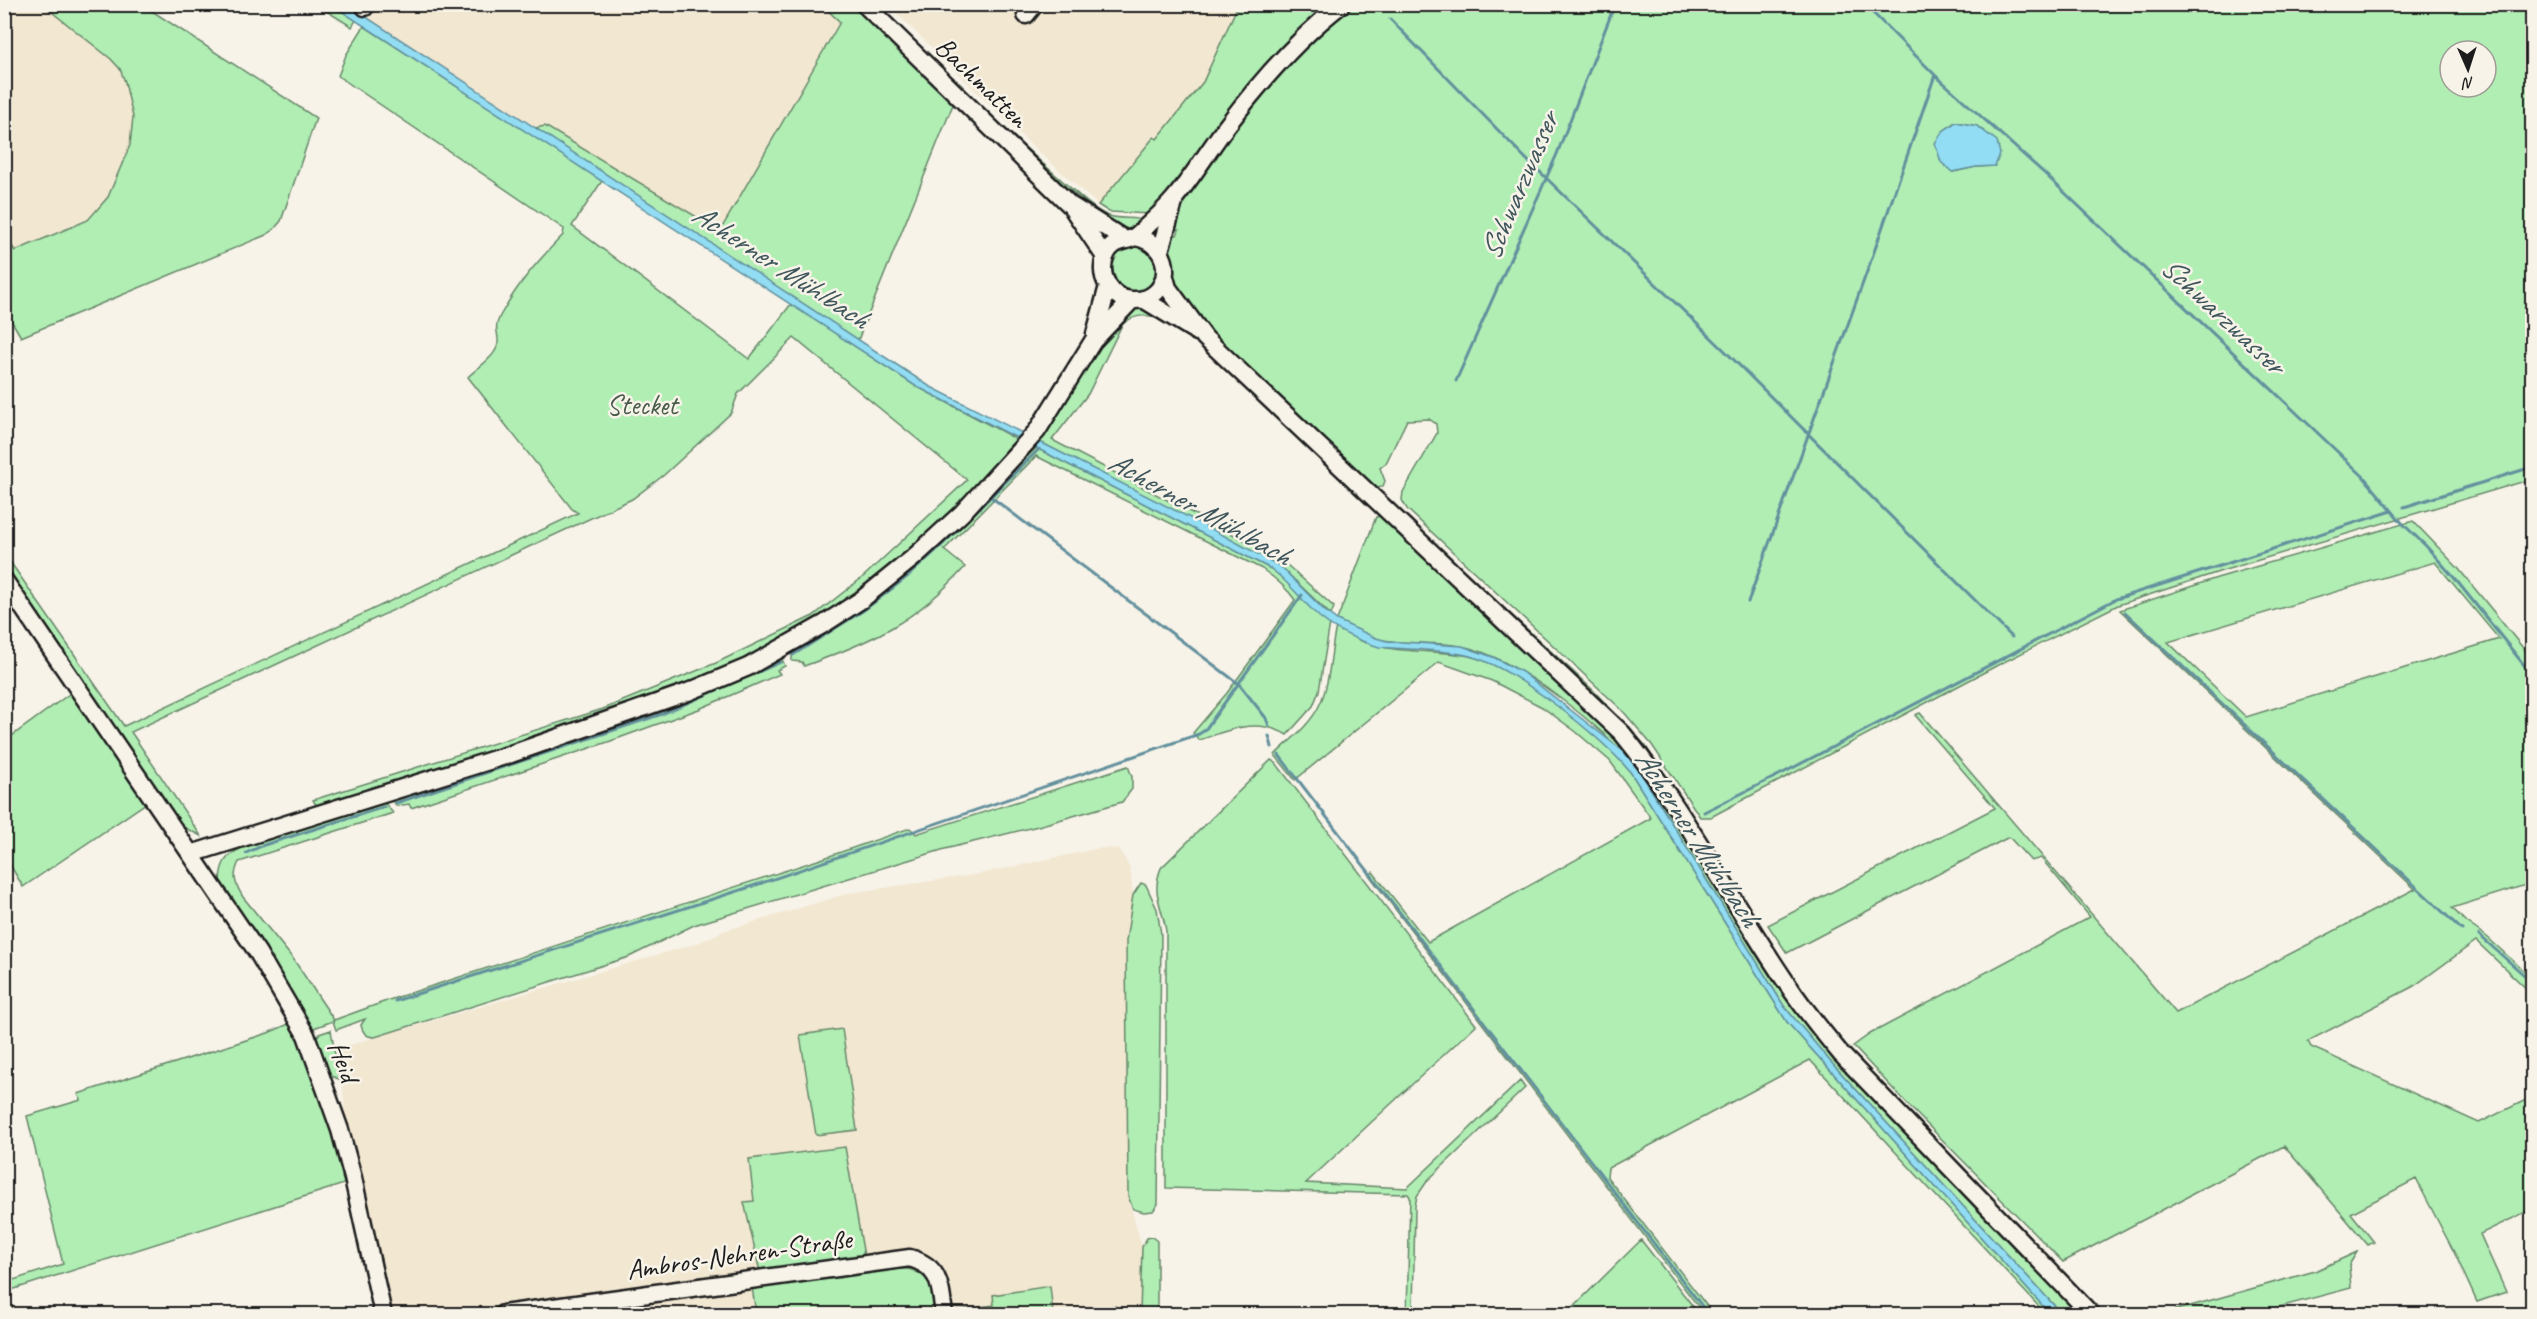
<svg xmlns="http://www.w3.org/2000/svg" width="2537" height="1319" viewBox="0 0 2537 1319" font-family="Caveat,sans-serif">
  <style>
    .built { fill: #f2e7d1 }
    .green { fill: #b0eeb4; stroke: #668568; stroke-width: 1.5; fill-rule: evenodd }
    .water { fill: #92ddf3; stroke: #63909d; stroke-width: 1.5 }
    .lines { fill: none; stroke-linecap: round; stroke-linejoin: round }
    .stream { stroke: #63909d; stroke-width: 3 }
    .minor-casing { stroke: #1c1c1c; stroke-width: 21 }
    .minor { stroke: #f7f3e8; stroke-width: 16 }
    .labels { text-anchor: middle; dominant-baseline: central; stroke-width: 5; stroke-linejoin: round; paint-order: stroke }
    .street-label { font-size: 28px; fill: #1c1c1c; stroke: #f7f3e8 }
    .park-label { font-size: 28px; fill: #485b4a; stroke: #f7f3e8 }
    .water-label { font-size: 30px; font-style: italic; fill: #3f565c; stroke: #f7f3e8 }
  </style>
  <rect width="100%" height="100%" fill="#f7f3e8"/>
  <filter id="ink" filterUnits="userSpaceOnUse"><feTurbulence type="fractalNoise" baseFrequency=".0167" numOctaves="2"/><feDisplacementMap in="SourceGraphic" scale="12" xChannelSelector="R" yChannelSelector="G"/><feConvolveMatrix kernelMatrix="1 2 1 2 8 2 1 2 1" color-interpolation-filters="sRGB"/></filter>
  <g filter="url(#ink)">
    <path class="built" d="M363 4H829L840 22 720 232 545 126 535 128 359 12Z
      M4 5H43L111 59 120 69 125 82 133 117 130 145 108 197 88 220 15 251 4 234Z
      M888 5H1238L1203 82 1157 140 1153 138 1098 205 1027 141Z
      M1100 848 1119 849 1130 868 1133 895 1126 941 1128 1196 1142 1247 1140 1314H391L346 1122 339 1048 698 943 721 932 849 893 980 874Z"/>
    <path class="green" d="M43 5H143L316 118 281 221 275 228 266 235 21 337 5 310V234L15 251 88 220 108 197 130 145 133 117 125 82 120 69 111 59Z
      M317 5H332L356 20 352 27Z
      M822 5H856L954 102 858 340 535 128 545 126 720 231 840 22Z
      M1238 5H1331L1152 214 1109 212 1098 205 1154 137 1157 139 1203 82Z
      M1351 5H2532V479L2225 570 2118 605 1996 666 1722 811 1711 817H1700L1652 745 1622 710 1407 509 1402 500 1403 492 1437 433 1436 424 1429 419 1407 420 1386 463 1380 468 1385 481 1383 486 1374 490 1226 351 1173 289 1168 235H1177L1179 230H1174L1178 207 1228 136 1286 65 1330 21ZM2450 51H2486V87H2450ZM1955 122 1977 126 1995 166 1976 167 1953 172 1942 132Z
      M364 26 602 181 572 226 749 359 791 304 914 385 1016 439 965 497 898 562 826 617 729 666 678 687 527 741 318 808 313 800 603 709 716 663 813 616 863 577 967 480 794 338 738 394 731 413 664 475 632 499 131 732 201 836 181 826 5 568 4 553 124 726 578 513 572 509 468 377C477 368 497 356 498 343 499 332 493 330 500 316 518 283 537 262 563 235L564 229 338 76 346 55Z
      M954 81H957C992 116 1027 151 1065 183 1077 193 1090 207 1104 214 1118 221 1132 216 1145 221L1131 229 1114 227 1031 157Z
      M1110 269a24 24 0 1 1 48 0a24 24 0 1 1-48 0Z
      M1145 306 1164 321C1148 315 1136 312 1122 325L1088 394 1052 440 1265 551 1286 564 1334 607 1331 615 1280 566 1040 442 1100 342 1128 308Z
      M1036 448 1271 569C1293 584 1307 609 1330 623L1319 691 1313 706 1287 735C1257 717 1230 730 1199 740L1193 733 1227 693 1295 600C1286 587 1275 578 1262 569L1036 456 944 550 965 567C917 621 871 642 804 666L802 662 792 661V652L839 624 978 505Z
      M1396 509 1592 689 1645 745 1788 969 1820 1014 1862 1064 2104 1314H2098L1815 1016 1674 798Z
      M1380 516 1386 518 1633 754 1775 976 2084 1314H2062L1829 1060 1784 1006 1639 770C1603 728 1516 656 1461 646 1435 641 1408 645 1383 640 1367 637 1352 627 1337 620L1376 517Z
      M2413 521 2458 568 2532 659V883L2452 908 2466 922 2487 937 2532 978V994L2476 941 2414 986 2308 1041 2311 1047 2479 1123 2532 1097V1209L2480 1234 2506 1292 2477 1302 2455 1254 2416 1179 2351 1213 2374 1242 2368 1245 2284 1146 2063 1262 1911 1108 1853 1046 1870 1034 2090 917 2041 858 2031 861 2009 837 1787 953 1768 925 1995 808 1915 715 1920 713 2176 1013 2415 889 2120 610 2217 578ZM2435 562 2499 639 2246 717 2168 642Z
      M1336 627C1345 632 1355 639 1364 642 1397 654 1435 649 1469 656 1514 666 1603 737 1631 773L1787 1022 2050 1314H2036L2042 1310 1810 1060 1608 1168 1607 1177 1713 1314H1704L1369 875 1373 872 1428 942 1651 818 1610 761 1575 731 1542 707 1492 681 1439 662 1295 780 1275 755C1290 740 1310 725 1319 706 1331 682 1330 652 1336 627Z
      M781 657 785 666 777 670 780 674 699 709 608 742 411 808 409 804 397 806 393 802V799Z
      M72 692 146 798V803L23 887 5 856V741Z
      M1271 760 1276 763 1476 1025 1306 1183 1407 1188 1520 1081 1525 1088 1428 1180 1417 1196 1415 1206 1413 1314H1407L1410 1197 1408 1194 1166 1188V931C1162 905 1151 893 1161 868Z
      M1128 766 1132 777V789L1122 802 1038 826 945 849 694 925 629 957 375 1037C367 1037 363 1034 361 1025L365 1019 336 1030 333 1021 311 1029 220 883C220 874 221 864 228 857 247 838 352 810 383 801L393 813 239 862C232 876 235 884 243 897L294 960 334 1020 392 999 821 859 910 828 916 834Z
      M1141 883 1146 885 1157 909 1161 934 1158 1204 1153 1211 1144 1212 1133 1209 1128 1196 1126 941 1133 895Z
      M291 1023C315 1071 330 1121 345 1173L342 1177 344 1184 5 1292 4 1283 63 1264 27 1116 81 1100 78 1094 268 1033Z
      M842 1029 857 1130 816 1135 800 1035Z
      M331 1030 339 1079 331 1076 315 1040 319 1034Z
      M845 1147 864 1256 760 1272 744 1202 754 1201 749 1159Z
      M1152 1237 1157 1241V1314H1140L1142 1247 1147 1238Z
      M1641 1240 1699 1314H1566Z
      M2357 1252 2349 1265 2351 1288 2252 1314H2162L2315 1271Z
      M894 1268C928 1267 933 1286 936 1314H756L752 1287Z
      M1050 1286 1053 1314 1115 1306 1116 1314H950V1312L994 1305 993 1295Z"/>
    <path class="water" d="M332 5H348L929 386 1206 526 1280 566 1325 611 1337 620 1376 638 1387 641 1462 646 1493 657 1522 672 1623 751 1639 770 1784 1006 1829 1060 2062 1314H2050L1787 1022 1631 773C1602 737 1515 668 1470 656 1441 649 1409 650 1379 647 1357 640 1330 628 1314 612 1299 597 1288 581 1271 569L914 385Z
      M1956 122 1977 126 1997 141 2000 154 1995 166 1976 167 1952 172 1941 162 1935 143 1942 132Z"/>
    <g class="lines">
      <path class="stream" d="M1864 4 1935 75 2045 174 2363 476 2403 524 2426 546 2456 580 2532 675
        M1390 19 1532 165
        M1539 171 1723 349 2012 637
        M1456 381 1557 154 1615 4
        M991 497 1239 684 1266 718 1269 726
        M2404 507 2532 467
        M1748 602 1874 252 1935 75
        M2125 612 2462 930
        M793 655 864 610 908 576 939 548 1039 449
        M1269 736 1272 747
        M1279 755 1708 1314
        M396 803 662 714 781 662
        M1704 812 1783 773 2116 599 2392 511
        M246 853 264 845 384 807
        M2479 935 2532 982
        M395 1001 747 888 1199 734 1205 730 1302 595"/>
      <defs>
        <path id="minor" d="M864 4 1070 205 1124 239
          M365 7 367 4
          M1026 15 1035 4
          M1072 208 1105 257
          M1135 237C1178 244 1173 303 1132 300 1111 299 1098 277 1105 257 1113 237 1127 244 1137 235 1149 224 1162 213 1173 200 1192 178 1208 151 1226 127 1259 83 1298 38 1342 4
          M1160 251 1174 202
          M1165 277 1168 288 1205 338 1622 733C1686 811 1731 902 1788 985 1804 1009 1822 1031 1841 1054L2091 1314
          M1143 299 1197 332
          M1095 334 1108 286
          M4 580 258 953 306 1035 340 1130 353 1178 383 1314
          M191 854 511 754 688 692 748 667 824 624 861 600 913 558 962 513 1037 431 1093 341 1132 300
          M503 1314 910 1258C941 1267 940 1286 944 1314"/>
      </defs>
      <use href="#minor" class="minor-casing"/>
      <use href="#minor" class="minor"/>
    </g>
  </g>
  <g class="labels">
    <g class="street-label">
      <text transform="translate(982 82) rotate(44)">Bachmatten</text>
      <text transform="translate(344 1061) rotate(70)">Heid</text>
      <text transform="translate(739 1254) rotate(-8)">Ambros-Nehren-Straße</text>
    </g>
    <g class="park-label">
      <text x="642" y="404">Stecket</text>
    </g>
    <g class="water-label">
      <text transform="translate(1519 186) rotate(-67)">Schwarzwasser</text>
      <text transform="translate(781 266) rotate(33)">Acherner Mühlbach</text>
      <text transform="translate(2223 315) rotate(43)">Schwarzwasser</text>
      <text transform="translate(1200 508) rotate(29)">Acherner Mühlbach</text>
      <text transform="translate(1698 838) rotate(57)">Acherner Mühlbach</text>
    </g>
  </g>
  <rect width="2537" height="1319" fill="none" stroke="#f7f3e8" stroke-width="24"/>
  <rect x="12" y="12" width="2513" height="1295" fill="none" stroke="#1c1c1c" stroke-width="2" filter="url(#ink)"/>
  <g transform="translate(2468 69) rotate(177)"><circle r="28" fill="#f7f3e8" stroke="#9f9d96" stroke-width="1.5"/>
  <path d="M0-4.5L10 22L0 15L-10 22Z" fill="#1c1c1c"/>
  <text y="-9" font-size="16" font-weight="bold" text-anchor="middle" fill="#1c1c1c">N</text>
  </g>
</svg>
